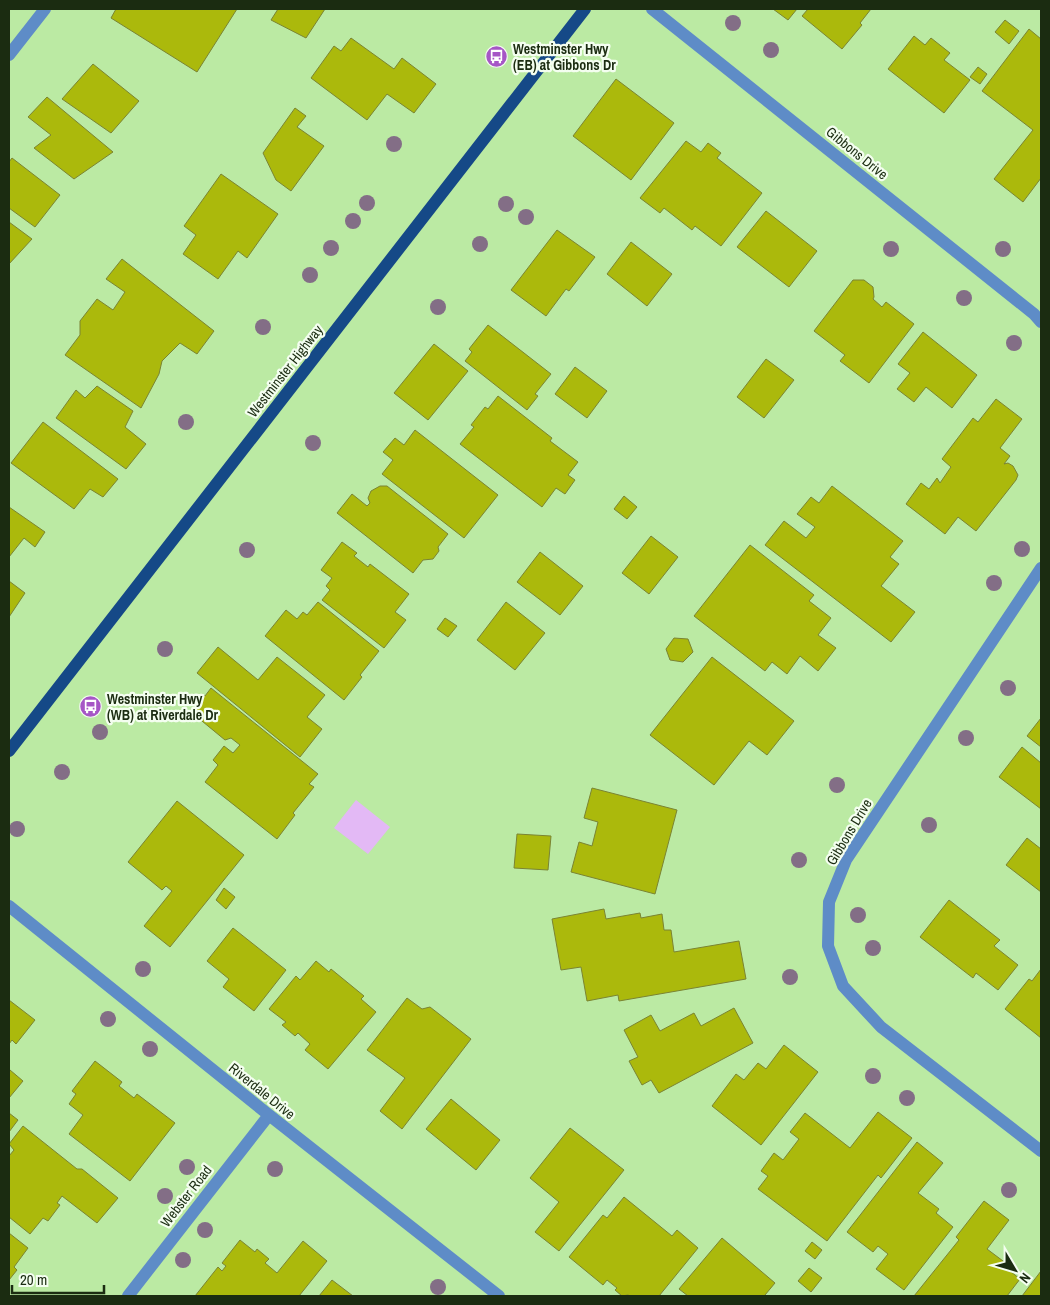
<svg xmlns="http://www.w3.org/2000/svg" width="1050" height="1305" viewBox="0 0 1050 1305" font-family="'Archivo Narrow',sans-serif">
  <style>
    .green { fill: #e3b9f5 }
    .building { fill: #abb90c; stroke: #7a8433 }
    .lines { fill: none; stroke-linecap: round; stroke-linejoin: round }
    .minor { stroke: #5e8cc7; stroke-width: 12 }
    .major { stroke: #154987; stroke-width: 12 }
    .tree { fill: #836e86 }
    .labels { text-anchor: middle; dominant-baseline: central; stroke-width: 4.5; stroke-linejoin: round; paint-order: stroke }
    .poi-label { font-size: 14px; font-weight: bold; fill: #1b2c11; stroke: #f4fef0; text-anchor: start }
    .street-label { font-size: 14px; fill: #1b2c11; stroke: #f4fef0 }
  </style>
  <rect width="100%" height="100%" fill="#bbeaa3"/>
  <path class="green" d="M356 800 390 827 368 854 334 828Z"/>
  <path class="building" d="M116 9H237L197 72 111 18Z
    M278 9H325L306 38 271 20Z
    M773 9H797L788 20Z
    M808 9H871L860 23 862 25 842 49 802 16Z
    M1005 20 1019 31 1009 44 995 32Z
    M1029 29 1041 39V178L1023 202 994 179 1033 130 982 91Z
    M914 36 925 45 931 38 950 53 944 60 970 80 944 113 888 69Z
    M351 38 394 69 402 58 436 84 414 113 387 94 367 120 311 78 334 46 341 51Z
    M93 64 139 101 111 133 62 99Z
    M978 67 987 74 980 84 970 77Z
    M616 79 674 123 631 180 573 136Z
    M47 97 113 152 74 179 34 148 51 135 28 117Z
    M295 108 306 116 297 127 324 146 291 191 276 180 263 153Z
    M686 141 701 152 708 143 721 153 717 158 762 193 721 246 695 226 692 230 664 208 660 213 640 198Z
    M12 158 60 195 35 227 9 208V162Z
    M221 174 278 214 247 258 238 251 218 279 183 254 196 235 184 226Z
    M766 211 817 251 789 287 737 247Z
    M9 222 32 239 9 264Z
    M557 230 595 257 569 291 566 289 546 316 511 290Z
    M631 242 672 274 647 306 607 274Z
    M122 259 214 331 197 354 180 343 162 361 159 374 141 408 65 355 80 335V321L97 299 113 310 125 292 106 279Z
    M853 280H864L873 287 874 297 873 299 882 307 886 302 914 324 869 383 840 361 845 355 814 331Z
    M488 325 551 374 535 394 538 396 527 410 465 361 472 352 469 349Z
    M923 332 977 375 952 408 926 387 914 402 897 389 910 373 898 364Z
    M434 344 468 371 428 420 394 393Z
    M766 359 794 380 764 418 737 397Z
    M575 367 607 391 587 418 555 394Z
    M97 386 133 411 125 427 146 444 126 469 56 418 76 390 85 398Z
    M498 396 552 438 550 441 578 462 568 475 575 480 565 494 556 488 542 507 460 444 474 427 471 425 485 407 488 409Z
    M996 399 1022 419 1000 448 1010 456 1004 464 1008 463 1013 466 1018 475 1016 480 976 531 958 517 945 534 906 504 921 483 929 489 937 478 940 483 951 467 942 459 973 418 978 422Z
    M43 422 118 479 103 497 90 489 74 509 11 463Z
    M415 430 498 495 464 538 382 474 393 460 383 452 395 438 404 445Z
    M380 486H387L448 534 438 547 439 551 433 559 423 560 413 573 337 513 352 494 367 506 370 503 368 498 371 491Z
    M832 486 903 541 890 557 899 564 881 586 915 612 891 642 765 545 784 521 806 538 815 527 797 514 811 497 819 503Z
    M624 496 637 507 627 519 614 509Z
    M9 507 45 532 35 547 24 538 9 557Z
    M651 536 678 557 649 594 622 573Z
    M342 542 357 553 354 556 368 567 370 564 409 594 395 612 406 620 384 648 322 600 330 590 326 586 332 578 321 570Z
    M750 545 814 595 809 601 831 618 818 635 836 648 818 671 800 656 787 674 772 662 765 671 694 616Z
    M540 552 583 586 560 615 517 582Z
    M9 581 25 593 9 617Z
    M318 602 379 651 360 675 362 677 344 700 265 636 286 610 297 619 303 612 307 615Z
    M506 602 545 633 515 670 477 640Z
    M445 618 457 626 448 637 437 629Z
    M674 638 688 639 693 652 683 662 670 660 666 649Z
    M218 647 258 680 277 657 325 695 307 717 322 729 300 757 197 673Z
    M712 657 794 721 767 755 749 741 714 785 650 735Z
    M211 688 318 774 309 784 314 787 293 813 295 815 277 839 205 782 218 765 213 760 224 746 233 753 240 745 231 738 225 740 191 712 196 705 194 703 202 694 205 696Z
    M1041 718V747L1027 736Z
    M1022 747 1041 763V809L999 777Z
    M592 788 677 810 655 894 571 872 579 842 592 846 598 822 584 818Z
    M177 801 244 855 170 947 144 926 172 891 166 886 162 890 128 862Z
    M517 834 551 836 548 870 514 868Z
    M1027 838 1041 849V892L1006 865Z
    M224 888 235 897 226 909 216 900Z
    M949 900 1000 940 994 946 1018 965 998 990 976 973 973 978 920 937Z
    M604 909 606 919 640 913 641 918 662 914 664 930H671L674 952 739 941 746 979 619 1001 618 995 587 1001 581 967 561 970 552 919Z
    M233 928 286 970 254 1011 223 987 229 979 207 961Z
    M316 961 329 972 331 969 364 996 361 999 376 1012 328 1069 305 1050 310 1044 298 1033 295 1036 282 1025 286 1022 269 1009 296 976 300 980Z
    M1041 969V1038L1005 1009 1029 979 1032 981Z
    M407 998 422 1009 430 1007 471 1039 402 1129 380 1111 405 1078 367 1050Z
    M9 1000 35 1020 16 1044 12 1040 9 1044Z
    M734 1008 753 1043 659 1093 651 1080 642 1085 629 1061 638 1057 624 1030 651 1015 660 1031 694 1013 701 1026Z
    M784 1045 818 1072 761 1145 712 1106 736 1074 744 1080 758 1063 766 1069Z
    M95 1061 122 1082 119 1086 134 1098 137 1094 175 1123 130 1181 69 1134 83 1115 69 1104 76 1094 72 1091Z
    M10 1070 23 1081 9 1098V1072Z
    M451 1099 500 1140 476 1170 426 1129Z
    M878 1112 912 1138 881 1178 878 1175 827 1241 758 1189 768 1176 761 1171 774 1153 783 1160 799 1139 790 1132 805 1113 850 1148Z
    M9 1113 18 1120 9 1132Z
    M23 1126 77 1169H82L118 1198 97 1223 62 1196 57 1203 60 1205 48 1221 43 1218 30 1234 9 1217V1156L14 1150 9 1144Z
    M570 1128 624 1170 559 1251 535 1232 559 1202 530 1178Z
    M917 1142 943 1163 918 1193 939 1209 936 1213 953 1227 904 1290 876 1269 888 1254 878 1246 873 1252 847 1232Z
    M624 1197 672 1236 677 1230 698 1248 659 1296H630L628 1295 622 1296 615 1290 617 1288 607 1280 603 1285 569 1257 603 1215 607 1218Z
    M984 1201 1009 1220 987 1249 1007 1264 1005 1267 1020 1279 1007 1296H914L959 1240 956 1237Z
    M9 1233 28 1248 14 1267 17 1270 9 1280Z
    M722 1238 775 1283 765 1295 766 1296H688L679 1289Z
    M240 1240 255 1252 257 1249 269 1259 265 1263 277 1273 303 1241 327 1261 299 1296H195L218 1267 222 1271 226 1266 222 1263Z
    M812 1242 822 1250 815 1259 805 1251Z
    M809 1268 822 1278 811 1292 798 1281Z
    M1041 1271V1296H1022Z
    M332 1280 353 1296H319Z"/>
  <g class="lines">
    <path class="minor" d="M652 9 1034 314 1041 322
      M9 55 45 9
      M1041 568 846 860 829 902 828 946 843 986 881 1027 1041 1151
      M9 906 269 1115 499 1296
      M128 1296 269 1115"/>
    <path class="major" d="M9 751 585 9"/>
  </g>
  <g class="tree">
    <circle cx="733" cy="23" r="8"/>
    <circle cx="771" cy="50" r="8"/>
    <circle cx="394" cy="144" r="8"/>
    <circle cx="367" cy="203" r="8"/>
    <circle cx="506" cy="204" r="8"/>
    <circle cx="526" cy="217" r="8"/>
    <circle cx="353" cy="221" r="8"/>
    <circle cx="480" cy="244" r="8"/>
    <circle cx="331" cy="248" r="8"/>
    <circle cx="891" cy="249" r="8"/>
    <circle cx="1003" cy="249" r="8"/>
    <circle cx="310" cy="275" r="8"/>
    <circle cx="964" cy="298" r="8"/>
    <circle cx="438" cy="307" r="8"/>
    <circle cx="263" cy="327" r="8"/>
    <circle cx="1014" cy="343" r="8"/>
    <circle cx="186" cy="422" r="8"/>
    <circle cx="313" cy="443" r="8"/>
    <circle cx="1022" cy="549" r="8"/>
    <circle cx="247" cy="550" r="8"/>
    <circle cx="994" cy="583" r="8"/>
    <circle cx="165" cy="649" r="8"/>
    <circle cx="1008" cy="688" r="8"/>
    <circle cx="100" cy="732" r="8"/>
    <circle cx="966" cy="738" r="8"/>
    <circle cx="62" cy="772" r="8"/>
    <circle cx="837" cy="785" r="8"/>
    <circle cx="929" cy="825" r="8"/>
    <circle cx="17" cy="829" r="8"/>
    <circle cx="799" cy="860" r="8"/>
    <circle cx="858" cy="915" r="8"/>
    <circle cx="873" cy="948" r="8"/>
    <circle cx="143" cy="969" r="8"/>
    <circle cx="790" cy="977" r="8"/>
    <circle cx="108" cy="1019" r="8"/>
    <circle cx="150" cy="1049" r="8"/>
    <circle cx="873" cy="1076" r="8"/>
    <circle cx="907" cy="1098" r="8"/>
    <circle cx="187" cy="1167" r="8"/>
    <circle cx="275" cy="1169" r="8"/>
    <circle cx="1009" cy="1190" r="8"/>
    <circle cx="165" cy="1196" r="8"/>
    <circle cx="205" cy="1230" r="8"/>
    <circle cx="183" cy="1260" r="8"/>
    <circle cx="438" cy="1287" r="8"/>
  </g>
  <defs>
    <symbol id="bus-disc" viewBox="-11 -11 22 22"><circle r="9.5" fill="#a656c6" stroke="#f4fef0"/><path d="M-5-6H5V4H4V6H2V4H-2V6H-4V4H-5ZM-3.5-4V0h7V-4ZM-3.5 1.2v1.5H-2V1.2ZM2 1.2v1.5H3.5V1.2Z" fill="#fff"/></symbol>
  </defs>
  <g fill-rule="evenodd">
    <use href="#bus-disc" x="484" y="44" width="25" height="25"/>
    <use href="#bus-disc" x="78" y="694" width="25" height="25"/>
  </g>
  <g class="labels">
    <g class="poi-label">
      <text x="513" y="49">Westminster Hwy<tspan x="513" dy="16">(EB) at Gibbons Dr</tspan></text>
      <text x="107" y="699">Westminster Hwy<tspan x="107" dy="16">(WB) at Riverdale Dr</tspan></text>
    </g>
    <g class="street-label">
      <text transform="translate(857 153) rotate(39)">Gibbons Drive</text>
      <text transform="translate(285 371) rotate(-52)">Westminster Highway</text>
      <text transform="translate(849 832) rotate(-59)">Gibbons Drive</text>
      <text transform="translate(262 1091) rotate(39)">Riverdale Drive</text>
      <text transform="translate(186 1196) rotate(-52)">Webster Road</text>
    </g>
  </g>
  <rect width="1050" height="1305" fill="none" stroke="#1b2c11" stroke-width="20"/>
  <g transform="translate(1015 1270) rotate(128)" stroke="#f4fef0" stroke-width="4" paint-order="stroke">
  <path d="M0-4L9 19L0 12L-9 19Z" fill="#1b2c11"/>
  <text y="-8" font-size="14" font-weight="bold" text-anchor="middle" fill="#1b2c11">N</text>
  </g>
  <path d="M12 1285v8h92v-8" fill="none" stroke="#1b2c11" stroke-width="2.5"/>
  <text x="20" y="1285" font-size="15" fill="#1b2c11" stroke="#f4fef0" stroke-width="4" paint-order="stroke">20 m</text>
</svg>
